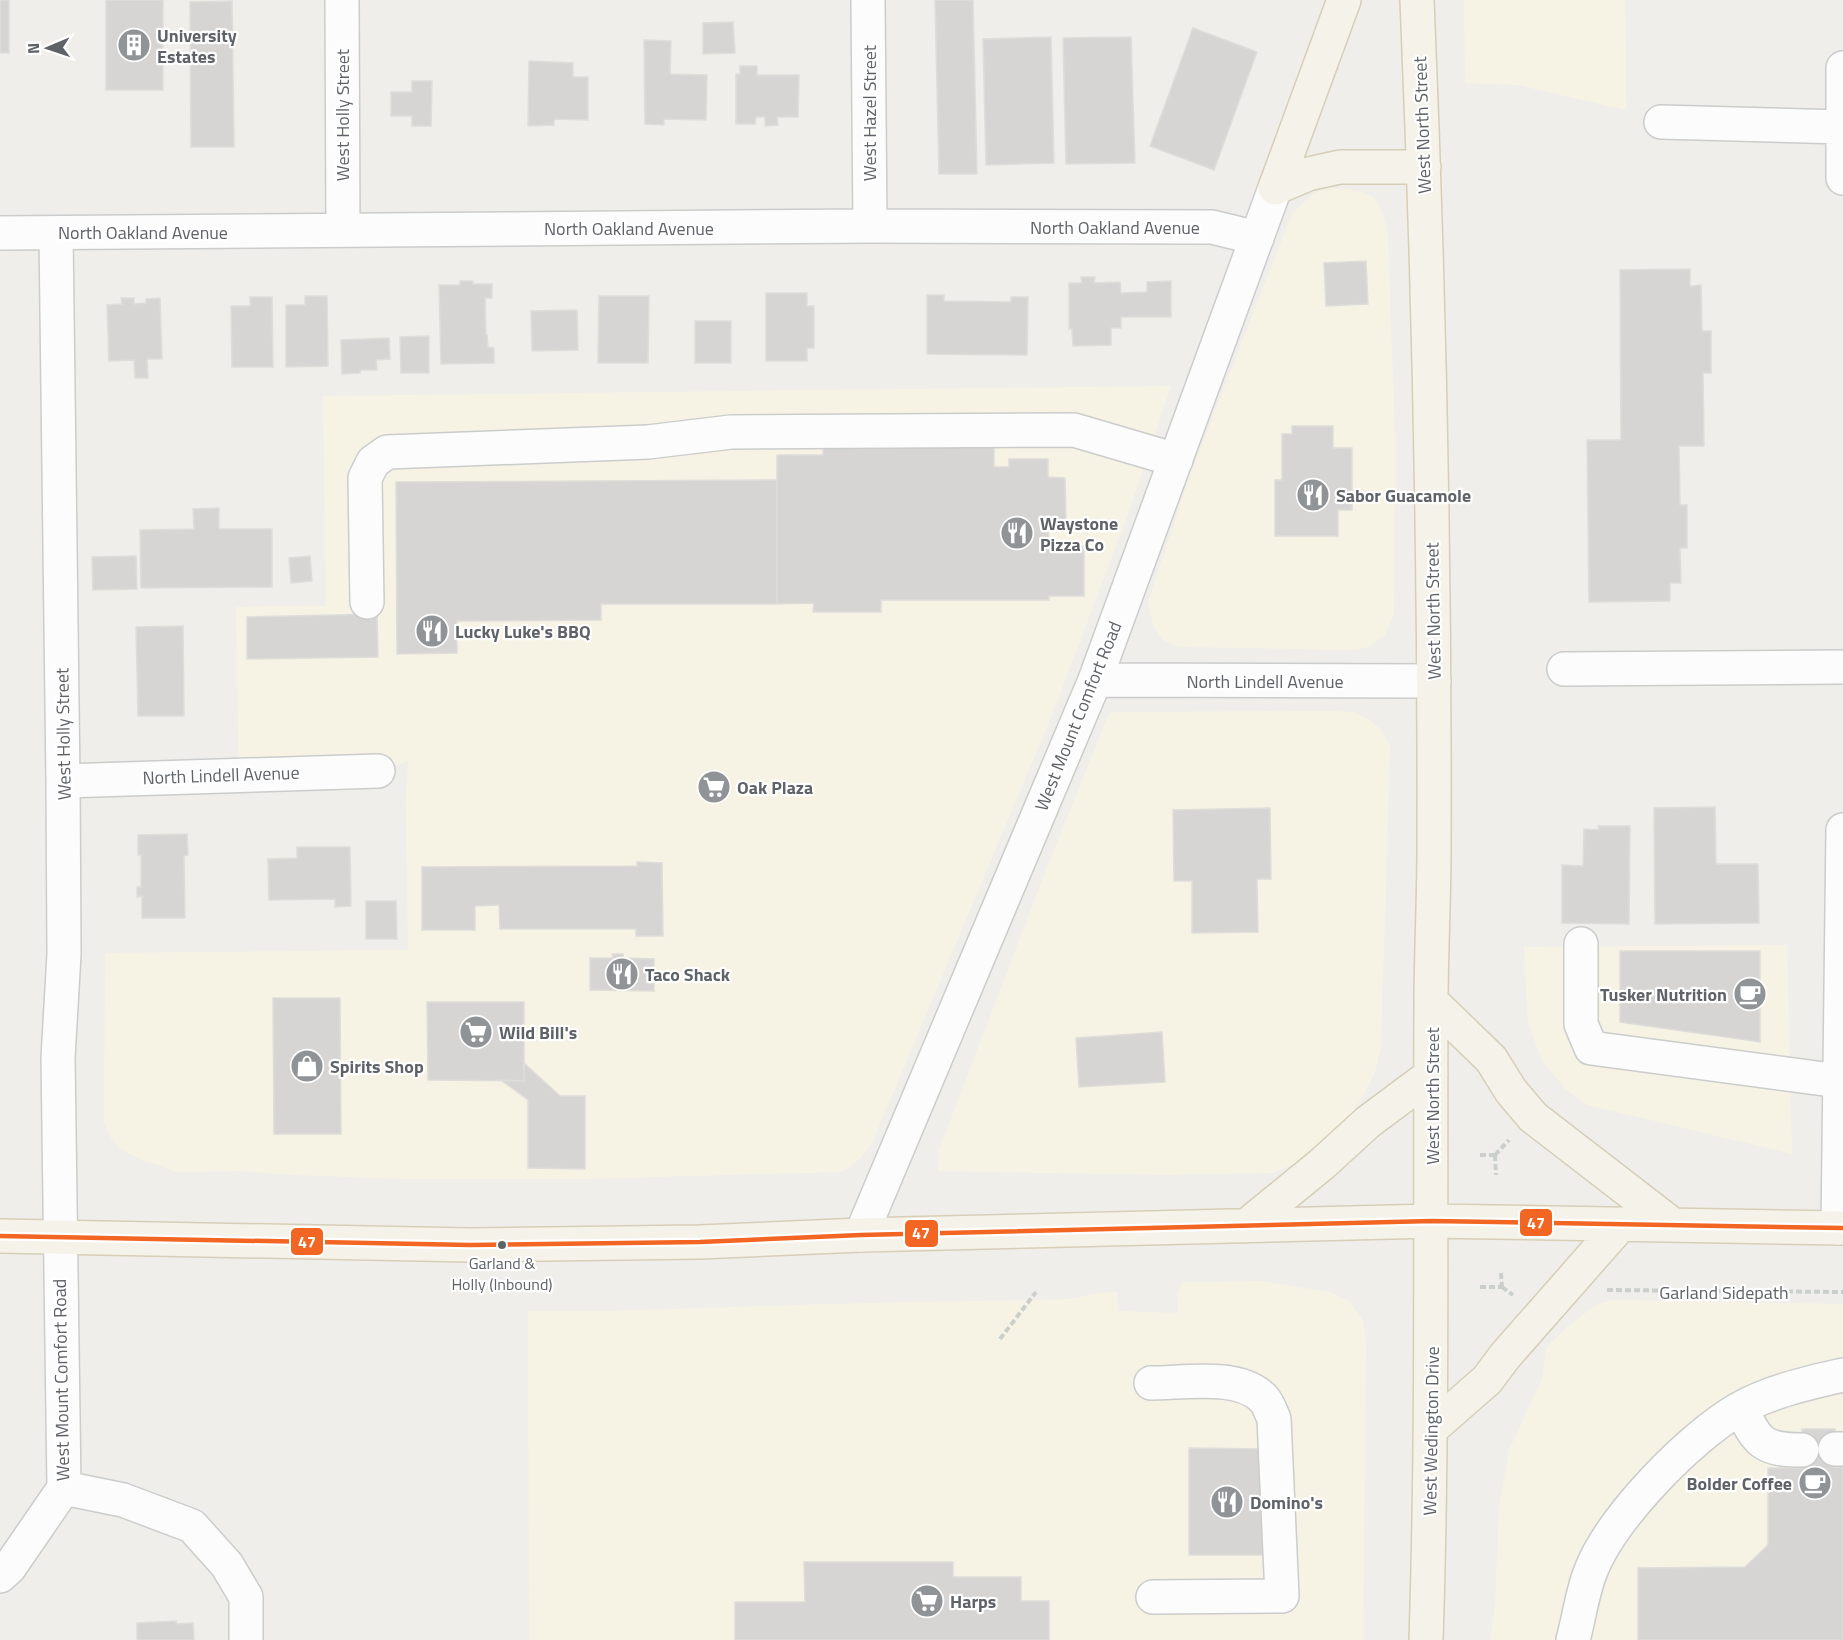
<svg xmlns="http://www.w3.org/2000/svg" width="1843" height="1640" viewBox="0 0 1843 1640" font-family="'Titillium Web',sans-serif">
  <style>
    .commercial { fill: #f7f3e4 }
    .building { fill: #d6d5d3; stroke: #deddd9; stroke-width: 1.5 }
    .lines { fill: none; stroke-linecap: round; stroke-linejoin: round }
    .minor-casing { stroke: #cbcccc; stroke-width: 36 }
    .major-casing { stroke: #d7ceb8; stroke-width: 36 }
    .path { stroke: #cacfcc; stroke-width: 4; stroke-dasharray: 6 3; stroke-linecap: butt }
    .minor { stroke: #fdfcfc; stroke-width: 33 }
    .major { stroke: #f4f2e9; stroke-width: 33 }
    .bus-1-casing { stroke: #fff; stroke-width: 9 }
    .bus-1 { stroke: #f26522; stroke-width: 4.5 }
    .bus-dot { fill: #5f6368; stroke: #fff; stroke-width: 2 }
    .labels { text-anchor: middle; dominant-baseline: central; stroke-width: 4.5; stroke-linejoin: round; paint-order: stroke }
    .bus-label { font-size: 16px; fill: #5f6368; stroke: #fff }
    .poi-label { font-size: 18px; font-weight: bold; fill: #5f6368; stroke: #fff; text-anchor: start }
    .street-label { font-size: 18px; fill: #5f6368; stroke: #fff }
    .line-badge { stroke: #fff; stroke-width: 2 }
    .badge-label { font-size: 16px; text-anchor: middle; font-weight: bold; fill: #fff }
  </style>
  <rect width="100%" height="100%" fill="#efeeea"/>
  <path class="commercial" d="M1464 0H1625L1626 110 1518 85 1465 83Z
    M1333 187 1359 191 1374 197 1383 214 1388 234 1395 442 1394 614 1385 635 1368 647 1351 650 1179 647 1163 640 1154 627 1148 603 1188 480 1292 214 1314 193Z
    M1171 386 1127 517 1052 715 872 1143 860 1159 842 1172 581 1179H409L294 1175 237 1171 176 1172 156 1164 146 1162 122 1150 112 1140 104 1122 105 953 408 950 406 799 408 761 378 771 239 774 236 607 326 606 323 396Z
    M1334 711 1355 712 1369 720 1381 729 1390 746 1381 1047 1374 1075 1352 1115 1336 1131 1300 1161 1273 1173 1164 1175 938 1171 939 1150 1046 870 1109 713 1118 712Z
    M1787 945 1792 1154 1588 1105 1565 1089 1543 1061 1528 1025 1524 947Z
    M1261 1281 1330 1292 1350 1302 1363 1320 1366 1342 1363 1640H529L528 1311H615L827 1304 1030 1300 1070 1299 1099 1293 1117 1292 1118 1311 1178 1313 1177 1293 1183 1282Z
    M1614 1300 1843 1304V1640H1490L1495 1607 1499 1505 1510 1448 1542 1379 1546 1348 1565 1329 1597 1304Z"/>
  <path class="building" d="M0 0H9V53H0Z
    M106 0H163V90H106Z
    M935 0H973L977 174H939Z
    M232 1 234 147H191L190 2Z
    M733 22 735 53 703 54V23Z
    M1193 28 1257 52 1214 170 1150 146Z
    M1051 37 1054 163 986 165 983 39Z
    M1131 37 1135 163 1066 164 1063 38Z
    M644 40 671 41 670 74 707 75 706 120 664 119V125L645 124Z
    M529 61 573 63V77H588V120L554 119V125L528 126Z
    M740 66H757V75H799L798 117H777L778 125 765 126V117H756L755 124H736V74H740Z
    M412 81H432L431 126H412V116H391V92H412Z
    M1366 261 1368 304 1326 306 1324 263Z
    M1690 269V286L1701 285 1702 331H1711V373H1703L1704 446H1679L1680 505H1687V548H1680L1681 583H1670V601L1589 602 1587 440H1621L1620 270Z
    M1081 277H1095L1094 283 1120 282 1121 293 1147 292V282L1171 281V317H1121V328H1111V345L1073 346 1072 329H1069V283H1082Z
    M460 281H473V284H492V298H485L486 335H487L488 347 494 348V363L441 364 439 285H460Z
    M766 293H807V306H814V348H807V361H766Z
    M927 295H944V301L1011 302V297H1028L1027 355 927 354Z
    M305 296H327L328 366 286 367V305H305Z
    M599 296H649L648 363H598Z
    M250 297H272L273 367H232L231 306H250Z
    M121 298H134V304L146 303V299L160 298 162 359H147L148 378H135L134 360 109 361 107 305 122 304Z
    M577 310 578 350 532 351 531 311Z
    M695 321H731V363H695Z
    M429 336V373H401L400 337Z
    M389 338 390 359 376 360 377 370H360V373L342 374 341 340Z
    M1292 426H1333V448H1352V510H1338V536H1275V480H1282V434H1292Z
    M823 446H994V467H1009V459H1048V477L1065 478 1066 524H1048L1049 546H1084V596H1049V600H881V612H813L814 603 777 604V455H823Z
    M777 480V604H601V620L457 621V653L397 654 396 482Z
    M219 508V529H272V587L141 588 140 530 194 529 193 509Z
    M136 556 137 589 93 590 92 557Z
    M310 556 312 581 291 583 289 558Z
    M377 614 378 657 247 659V617Z
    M183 626 184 716H138L136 627Z
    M1715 807 1716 864H1758L1759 923 1655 924 1654 808Z
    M1270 808 1271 879H1257L1258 932 1192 933V881H1174L1173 810Z
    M1598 826H1630L1629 924 1562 923V865L1583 866 1584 829 1599 830Z
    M187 834 188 855 184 856 185 918H142V896L137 897V887H141V855H138V835Z
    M297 847H350L351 906 335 907V899L269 900 268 859 297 858Z
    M637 862 662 863 663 936H636V929H500L499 905 475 906V930H422V867L637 866Z
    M366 901H396L397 939H366Z
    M1620 951H1760V1042L1620 1022Z
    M612 954H623V958L654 959V991L590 990V958H613Z
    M273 998H340L341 1134H274Z
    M427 1002H524V1081L428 1080Z
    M1162 1032 1165 1082 1079 1087 1076 1038Z
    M524 1063 560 1096H585V1169L528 1168V1100L501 1080 524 1081Z
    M1802 1429H1835V1467H1843V1640H1638V1568L1745 1567 1768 1545V1468H1802Z
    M1189 1448 1266 1449V1555H1189Z
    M804 1562H953V1577H1021V1601H1049V1640H735V1602H805Z
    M176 1621V1624L193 1623 194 1640H137V1623Z"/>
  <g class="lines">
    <defs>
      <path id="minor" d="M342 0 343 230
        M868 0 870 226
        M1843 68V178
        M1661 122 1843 127
        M0 233 870 226 1212 227 1257 238
        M367 602 365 478 373 462 387 452 648 442 731 432 1074 430 1176 460
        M1564 669 1843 667
        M1095 680 1434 681
        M63 781 378 771
        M1581 944V1024L1591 1048 1839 1081
        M1838 1228 1843 830
        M861 1235 1095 680 1275 188
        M1151 1383C1184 1383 1238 1373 1263 1398 1268 1403 1271 1412 1274 1419L1282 1596 1153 1597
        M1741 1408C1757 1442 1762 1450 1802 1450
        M1835 1449H1843
        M64 1488 123 1500 192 1526 227 1565 246 1597V1640
        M0 1576 9 1568 64 1488 58 1058 64 954 63 781 56 233
        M1573 1640C1579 1618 1582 1594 1590 1573 1610 1519 1689 1438 1739 1409 1771 1391 1808 1383 1843 1375"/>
      <path id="major" d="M1417 0C1429 283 1435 566 1434 849 1434 901 1431 953 1431 1005 1430 1217 1433 1428 1426 1640
        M1275 188 1344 0
        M1275 188 1308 174 1340 167H1424
        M1431 1001 1491 1059 1511 1091 1533 1117 1673 1225
        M1246 1226 1322 1164 1368 1122 1431 1075
        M0 1236 470 1245 700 1242 861 1235 1432 1221 1843 1228
        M1431 1429 1487 1380 1505 1356 1621 1224"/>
    </defs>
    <use href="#minor" class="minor-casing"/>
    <use href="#major" class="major-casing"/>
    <path class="path" d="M1480 1155H1495
      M1495 1155 1509 1140
      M1495 1155 1496 1175
      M1501 1273 1502 1287
      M1480 1287H1502
      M1502 1287 1513 1295
      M1607 1290 1843 1292
      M1000 1339 1036 1292"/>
    <use href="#minor" class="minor"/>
    <use href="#major" class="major"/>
    <defs>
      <path id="bus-1" d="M0 1236 470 1245 700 1242 861 1235 1432 1221 1843 1228"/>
    </defs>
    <use href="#bus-1" class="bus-1-casing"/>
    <use href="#bus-1" class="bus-1"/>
  </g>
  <defs>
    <symbol id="building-disc" viewBox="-11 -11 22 22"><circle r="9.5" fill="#919496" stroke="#fff"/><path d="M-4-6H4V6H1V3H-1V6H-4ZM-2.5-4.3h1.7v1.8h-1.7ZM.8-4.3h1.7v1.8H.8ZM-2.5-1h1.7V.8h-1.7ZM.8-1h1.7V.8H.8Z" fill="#fff"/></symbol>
    <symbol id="restaurant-disc" viewBox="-11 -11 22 22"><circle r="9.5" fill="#919496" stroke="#fff"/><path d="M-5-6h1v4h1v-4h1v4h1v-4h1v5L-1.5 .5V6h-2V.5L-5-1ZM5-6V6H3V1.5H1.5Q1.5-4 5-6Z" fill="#fff"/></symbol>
    <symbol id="supermarket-disc" viewBox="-11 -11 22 22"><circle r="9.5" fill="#919496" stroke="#fff"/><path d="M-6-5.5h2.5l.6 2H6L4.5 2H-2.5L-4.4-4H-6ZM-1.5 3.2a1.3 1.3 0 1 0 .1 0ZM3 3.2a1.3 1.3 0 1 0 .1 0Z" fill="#fff"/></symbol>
    <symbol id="cafe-disc" viewBox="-11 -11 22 22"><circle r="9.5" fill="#919496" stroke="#fff"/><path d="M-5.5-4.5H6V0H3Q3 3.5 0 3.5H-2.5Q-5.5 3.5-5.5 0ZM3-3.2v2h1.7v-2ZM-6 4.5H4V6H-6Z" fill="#fff"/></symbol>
    <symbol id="shop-disc" viewBox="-11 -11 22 22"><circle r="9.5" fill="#919496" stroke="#fff"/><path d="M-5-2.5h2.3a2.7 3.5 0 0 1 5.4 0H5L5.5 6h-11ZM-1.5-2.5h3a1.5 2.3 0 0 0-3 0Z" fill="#fff"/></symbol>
  </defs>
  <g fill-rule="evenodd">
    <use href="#building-disc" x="115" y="26" width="38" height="38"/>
    <use href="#restaurant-disc" x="1294" y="476" width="38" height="38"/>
    <use href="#restaurant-disc" x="998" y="514" width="38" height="38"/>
    <use href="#restaurant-disc" x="413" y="612" width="38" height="38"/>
    <use href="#supermarket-disc" x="695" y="768" width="38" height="38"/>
    <use href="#restaurant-disc" x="603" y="955" width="38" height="38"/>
    <use href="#cafe-disc" x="1731" y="975" width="38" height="38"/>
    <use href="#supermarket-disc" x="457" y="1013" width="38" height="38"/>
    <use href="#shop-disc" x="288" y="1047" width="38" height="38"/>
    <use href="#cafe-disc" x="1796" y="1464" width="38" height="38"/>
    <use href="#restaurant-disc" x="1208" y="1483" width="38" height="38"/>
    <use href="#supermarket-disc" x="908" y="1582" width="38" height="38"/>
  </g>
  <circle class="bus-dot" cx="502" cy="1245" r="5"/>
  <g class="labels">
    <g class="bus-label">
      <text x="502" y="1263">Garland &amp;<tspan x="502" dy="21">Holly (Inbound)</tspan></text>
    </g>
    <g class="poi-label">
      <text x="157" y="35">University<tspan x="157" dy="21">Estates</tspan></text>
      <text x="1336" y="495">Sabor Guacamole</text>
      <text x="1040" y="523">Waystone<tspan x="1040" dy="21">Pizza Co</tspan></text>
      <text x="455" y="631">Lucky Luke's BBQ</text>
      <text x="737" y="787">Oak Plaza</text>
      <text x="645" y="974">Taco Shack</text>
      <text x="1727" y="994" text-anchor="end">Tusker Nutrition</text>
      <text x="499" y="1032">Wild Bill's</text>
      <text x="330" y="1066">Spirits Shop</text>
      <text x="1792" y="1483" text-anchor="end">Bolder Coffee</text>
      <text x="1250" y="1502">Domino's</text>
      <text x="950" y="1601">Harps</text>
    </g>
    <g class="street-label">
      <text transform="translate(869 113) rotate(-90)">West Hazel Street</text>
      <text transform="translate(342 115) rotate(-90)">West Holly Street</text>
      <text transform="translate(1422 125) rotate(-92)">West North Street</text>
      <text x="1115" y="227">North Oakland Avenue</text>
      <text x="629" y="228">North Oakland Avenue</text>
      <text x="143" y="232">North Oakland Avenue</text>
      <text transform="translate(1433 611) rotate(-91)">West North Street</text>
      <text x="1265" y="681">North Lindell Avenue</text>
      <text transform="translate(1078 716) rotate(-68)">West Mount Comfort Road</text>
      <text transform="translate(63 734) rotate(-91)">West Holly Street</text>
      <text transform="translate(221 775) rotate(-2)">North Lindell Avenue</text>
      <text transform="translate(1432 1096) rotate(-90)">West North Street</text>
      <text x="1724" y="1292">Garland Sidepath</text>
      <text transform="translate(61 1380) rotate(-91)">West Mount Comfort Road</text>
      <text transform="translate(1431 1431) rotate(-89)">West Wedington Drive</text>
    </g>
  </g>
  <g class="line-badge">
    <rect x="1519" y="1208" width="34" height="29" rx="6" fill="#f26522"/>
    <rect x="904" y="1219" width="35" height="29" rx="6" fill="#f26522"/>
    <rect x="290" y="1227" width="34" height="29" rx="6" fill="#f26522"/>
  </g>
  <g class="badge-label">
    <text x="1536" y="1229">47</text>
    <text x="921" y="1239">47</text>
    <text x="307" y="1248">47</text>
  </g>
  <g transform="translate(48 48) rotate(268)" stroke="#ffffff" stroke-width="4.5" paint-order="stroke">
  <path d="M0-4.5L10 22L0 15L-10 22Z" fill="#5f6368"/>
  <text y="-9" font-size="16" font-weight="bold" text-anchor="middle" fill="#5f6368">N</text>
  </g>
</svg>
